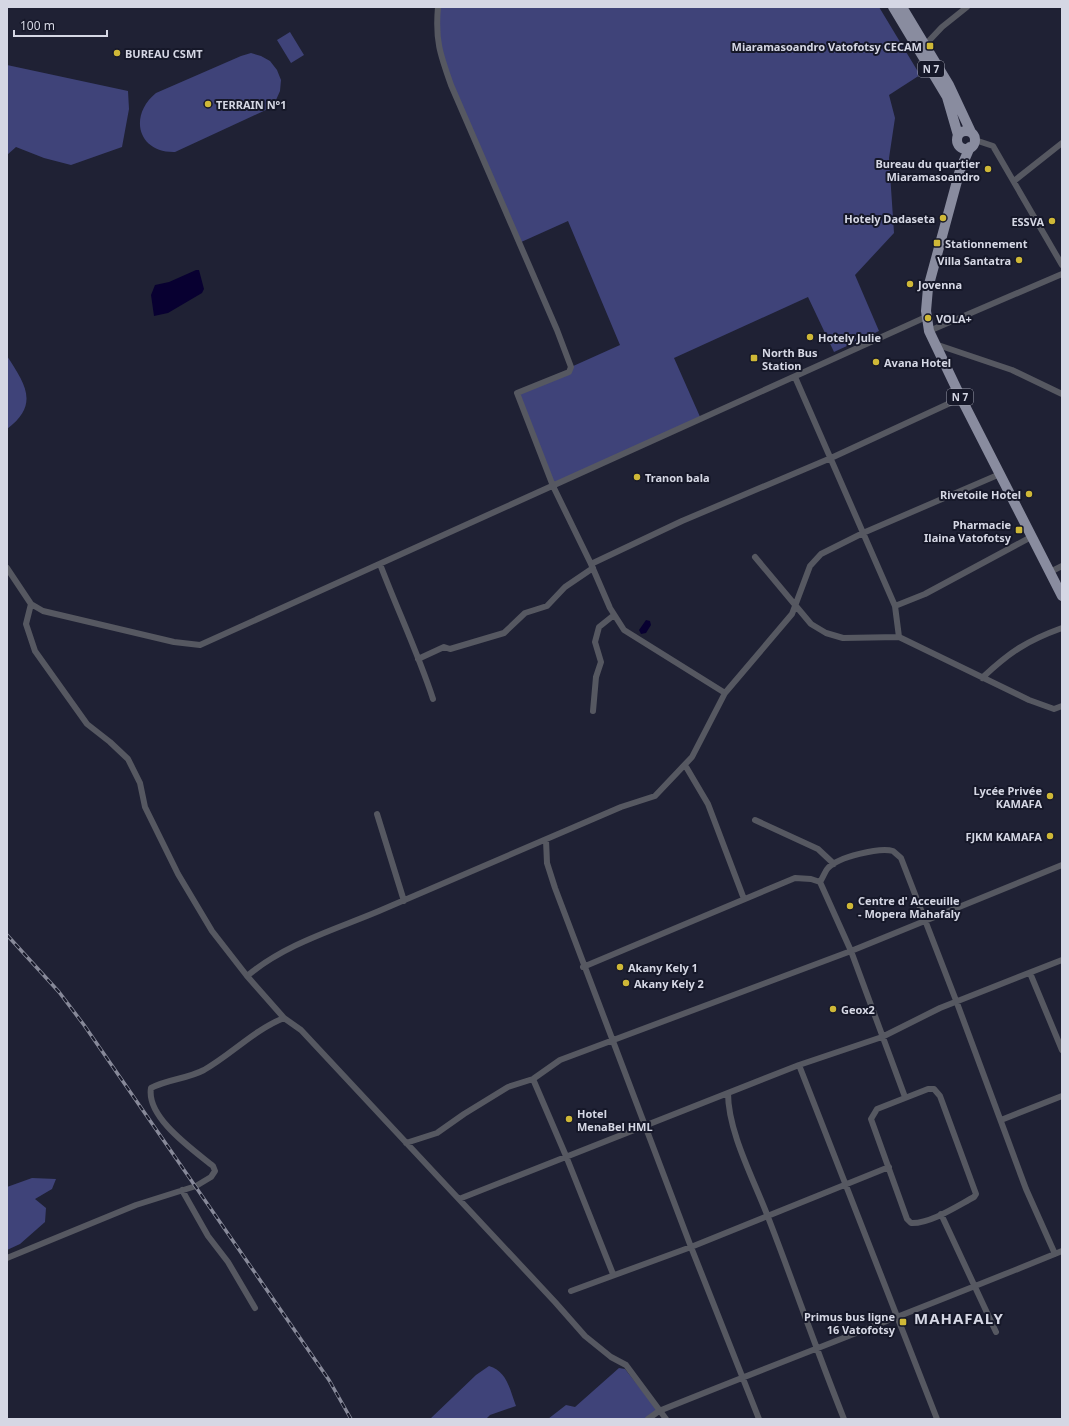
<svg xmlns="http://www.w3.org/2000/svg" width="1069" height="1426" viewBox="0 0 1069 1426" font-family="'Noto Sans',sans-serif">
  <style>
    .green { fill: #3f4379 }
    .water { fill: #080031 }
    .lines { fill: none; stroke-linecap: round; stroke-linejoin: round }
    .minor { stroke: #565861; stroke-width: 6 }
    .primary { stroke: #898c9f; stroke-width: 10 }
    .rail-casing { stroke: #878999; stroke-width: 3.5 }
    .rail { stroke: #161829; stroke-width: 2; stroke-dasharray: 6; stroke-linecap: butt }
    .poi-dot { fill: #cfb837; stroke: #161829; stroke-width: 1.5 }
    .labels { text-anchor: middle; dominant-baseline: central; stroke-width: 4; stroke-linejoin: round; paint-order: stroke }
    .shield { fill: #161829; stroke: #9c9eac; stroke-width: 1 }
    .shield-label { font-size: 10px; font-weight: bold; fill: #d5d7e4 }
    .poi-label { font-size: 11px; font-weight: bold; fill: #d5d7e4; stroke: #161829; text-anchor: start }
    .district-label { font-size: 15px; font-weight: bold; letter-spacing: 1px; fill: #d5d7e4; stroke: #161829 }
  </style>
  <rect width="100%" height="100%" fill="#1f2134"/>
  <path class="green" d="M438 7H879L920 75 889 95 895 118 889 158 894 233 855 275 879 331 834 352 808 297 674 358 701 419 553 486 517 393 569 372 571 367 620 345 568 221 519 243 438 50Z
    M290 32 304 55 291 63 277 40Z
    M251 53 261 56 270 61 277 70 281 80 280 91 276 100 268 109 175 152C138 153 128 116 156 93L241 56Z
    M7 65 128 91 129 109 122 147 71 165 44 158 16 147 7 155Z
    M7 356C25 384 40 404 7 429Z
    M32 1178 56 1179 52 1189 35 1199 46 1208 45 1222 20 1244 7 1250V1187Z
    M489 1366C507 1371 510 1390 516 1406L490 1415 486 1419H430L476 1375Z
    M619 1368 625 1369 659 1412 651 1419H548L566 1405 575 1407Z"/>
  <path class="water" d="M196 270H199L204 289 202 293 168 313 154 316 151 295 155 285 169 282Z
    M646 620 650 621 651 625 646 633 641 634 639 630Z"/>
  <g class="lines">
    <path class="minor" d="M438 7C435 40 440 54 451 85L557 330 571 367 569 372 517 393 553 486 591 564 610 608 624 630 725 693
      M925 45 942 27 967 7
      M975 140 993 146 1062 265
      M1014 181 1062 143
      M929 331 1062 274
      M935 344 1012 370 1062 394
      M795 377 895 606 899 637
      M755 557 811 624 826 633 843 638 899 637 1029 700 1054 709 1062 706
      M380 564C397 609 418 653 433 699
      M591 564 682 521 831 458 961 398
      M7 568 31 604 43 611 174 642 200 645 926 317
      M1050 572 1062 566
      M31 604 26 624 35 651 87 724 110 742 128 759 140 783 145 807 178 874 212 931 247 976 284 1018 301 1030 555 1302 585 1336 611 1357 626 1365 666 1419
      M895 606 925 594 1031 537
      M418 659 444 647 450 649 504 633 525 613 547 606 565 587 593 568
      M982 678C1010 652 1026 641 1062 628
      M593 711 596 677 601 662 595 642 599 627 614 615
      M685 765 708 804 744 899
      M377 814 404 901
      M755 820 818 849 834 864
      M546 840 547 863 555 888 691 1247 759 1419
      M820 882C823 878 825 871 828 868 838 857 880 847 893 851L901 858 957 1003 1026 1189 1055 1254
      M583 967 795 878 811 879 820 882 851 951 905 1097
      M1030 973 1062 1050
      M247 976C285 944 334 930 379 911 460 876 541 842 621 807L655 796 692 757 725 693 792 614 810 566 821 554 863 533 1000 474
      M799 1065 937 1419
      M533 1079 566 1156 613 1274
      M928 1089H934L940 1096 976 1194 974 1197C957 1206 930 1224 911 1223L907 1219 871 1119 877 1109Z
      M728 1093C728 1132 754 1180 768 1217 794 1284 817 1352 844 1419
      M1001 1120 1062 1096
      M406 1143 437 1133 464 1114 508 1087 533 1079 560 1060 851 951 1062 865
      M182 1190 208 1236 228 1262 255 1308
      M459 1199 799 1065 882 1037 940 1008 1062 960
      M941 1214 996 1332
      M7 1258 136 1205 196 1186 211 1177 215 1171 213 1166C192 1149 146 1117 151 1088 168 1079 187 1079 204 1070 232 1054 254 1030 284 1018
      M571 1291 691 1247 889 1167
      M648 1419 659 1411C793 1357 928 1306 1062 1251"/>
    <path class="primary" d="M893 7 947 97 958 135
      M902 7 949 85 971 132
      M957 140a9 9 0 1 1 18 0a9 9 0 1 1-18 0Z
      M970 147 960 170 928 288 926 311 929 331 961 398 1062 596"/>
    <defs>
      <path id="rail" d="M7 935 59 992 84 1025 329 1380 351 1419"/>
    </defs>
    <use href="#rail" class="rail-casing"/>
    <use href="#rail" class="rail"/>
  </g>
  <g class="poi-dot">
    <rect x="926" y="42" width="8" height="8" rx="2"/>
    <circle cx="117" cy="53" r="4"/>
    <circle cx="208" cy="104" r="4"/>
    <circle cx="988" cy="169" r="4"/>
    <circle cx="943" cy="218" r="4"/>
    <circle cx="1052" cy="221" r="4"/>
    <rect x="933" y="239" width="8" height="8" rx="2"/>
    <circle cx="1019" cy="260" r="4"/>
    <circle cx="910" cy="284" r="4"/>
    <circle cx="928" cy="318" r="4"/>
    <circle cx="810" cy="337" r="4"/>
    <rect x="750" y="354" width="8" height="8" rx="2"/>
    <circle cx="876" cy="362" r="4"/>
    <circle cx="637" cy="477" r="4"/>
    <circle cx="1029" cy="494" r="4"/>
    <rect x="1015" y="526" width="8" height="8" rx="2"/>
    <circle cx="1050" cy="796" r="4"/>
    <circle cx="1050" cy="836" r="4"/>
    <circle cx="850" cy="906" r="4"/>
    <circle cx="620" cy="967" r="4"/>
    <circle cx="626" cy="983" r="4"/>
    <circle cx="833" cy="1009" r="4"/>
    <circle cx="569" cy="1119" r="4"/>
    <rect x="899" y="1318" width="8" height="8" rx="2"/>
  </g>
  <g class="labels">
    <g class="shield">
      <rect x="918" y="61" width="26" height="16" rx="3"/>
      <rect x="947" y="389" width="26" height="16" rx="3"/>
    </g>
    <g class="shield-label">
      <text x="931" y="69">N 7</text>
      <text x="960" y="397">N 7</text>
    </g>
    <g class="poi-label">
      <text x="922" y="46" text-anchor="end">Miaramasoandro Vatofotsy CECAM</text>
      <text x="125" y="53">BUREAU CSMT</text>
      <text x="216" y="104">TERRAIN N°1</text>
      <text x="980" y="163" text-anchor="end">Bureau du quartier<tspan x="980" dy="13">Miaramasoandro</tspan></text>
      <text x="935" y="218" text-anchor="end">Hotely Dadaseta</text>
      <text x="1044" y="221" text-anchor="end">ESSVA</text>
      <text x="945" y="243">Stationnement</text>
      <text x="1011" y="260" text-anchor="end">Villa Santatra</text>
      <text x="918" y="284">Jovenna</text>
      <text x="936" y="318">VOLA+</text>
      <text x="818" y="337">Hotely Julie</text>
      <text x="762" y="352">North Bus<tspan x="762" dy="13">Station</tspan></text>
      <text x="884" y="362">Avana Hotel</text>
      <text x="645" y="477">Tranon bala</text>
      <text x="1021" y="494" text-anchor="end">Rivetoile Hotel</text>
      <text x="1011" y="524" text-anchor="end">Pharmacie<tspan x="1011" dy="13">Ilaina Vatofotsy</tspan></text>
      <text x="1042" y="790" text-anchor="end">Lycée Privée<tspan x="1042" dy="13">KAMAFA</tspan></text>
      <text x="1042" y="836" text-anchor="end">FJKM KAMAFA</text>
      <text x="858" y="900">Centre d' Acceuille<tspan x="858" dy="13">- Mopera Mahafaly</tspan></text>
      <text x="628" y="967">Akany Kely 1</text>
      <text x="634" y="983">Akany Kely 2</text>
      <text x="841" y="1009">Geox2</text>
      <text x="577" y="1113">Hotel<tspan x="577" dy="13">MenaBel HML</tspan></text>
      <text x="895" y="1316" text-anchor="end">Primus bus ligne<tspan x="895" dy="13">16 Vatofotsy</tspan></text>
    </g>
    <g class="district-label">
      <text x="959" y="1318">MAHAFALY</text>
    </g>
  </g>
  <rect width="1069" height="1426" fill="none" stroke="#d5d7e4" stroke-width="16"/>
  <path d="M14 30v6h93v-6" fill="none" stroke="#d5d7e4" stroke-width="2"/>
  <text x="20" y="30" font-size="12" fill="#d5d7e4" stroke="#161829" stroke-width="3" paint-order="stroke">100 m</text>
</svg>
